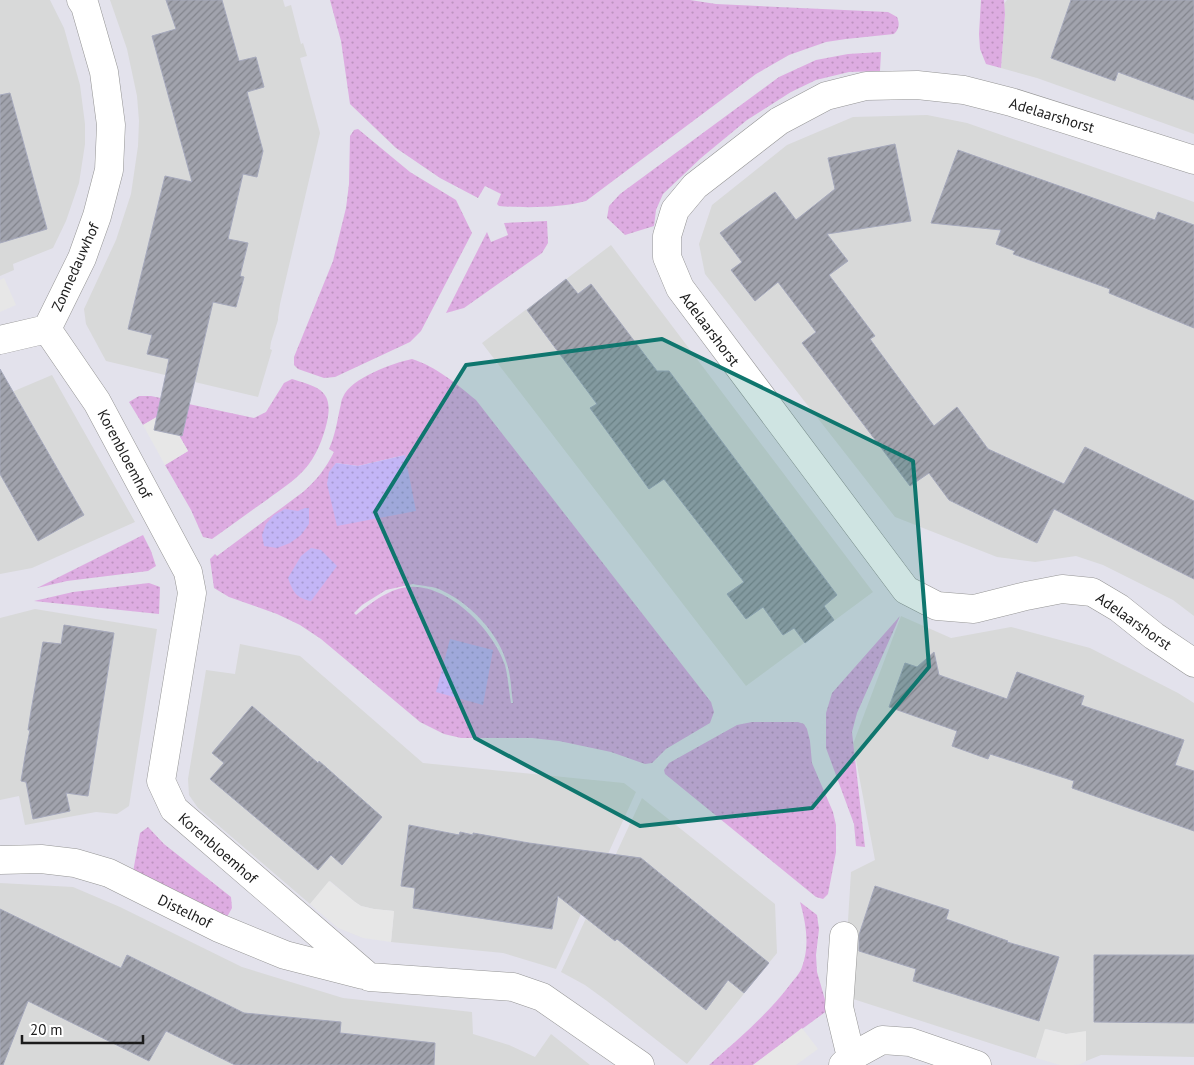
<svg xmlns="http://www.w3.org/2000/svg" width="1194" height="1065" viewBox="0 0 1194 1065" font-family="'PT Sans',sans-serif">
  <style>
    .residential { fill: #d8d9d9 }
    .grass { fill: url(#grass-dots); fill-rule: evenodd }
    .sand { fill: url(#sand-dots) }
    .parking { fill: #e7e7e7 }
    .building { fill: url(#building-hatch); stroke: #a6a9bc }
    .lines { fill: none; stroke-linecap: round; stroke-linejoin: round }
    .street-casing { stroke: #959595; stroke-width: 29 }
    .street { stroke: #fff; stroke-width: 28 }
    .marked { fill: #0f766e; fill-opacity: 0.2; stroke: #0f766e; stroke-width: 4; stroke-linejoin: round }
    .labels { text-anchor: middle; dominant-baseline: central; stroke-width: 4; stroke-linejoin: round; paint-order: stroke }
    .street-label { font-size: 15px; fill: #1b1b1b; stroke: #fff }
  </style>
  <defs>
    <pattern id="grass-dots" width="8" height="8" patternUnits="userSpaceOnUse" patternTransform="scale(1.25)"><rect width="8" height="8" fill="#ddace1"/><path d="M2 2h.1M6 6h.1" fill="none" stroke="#bd93c0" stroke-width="1.8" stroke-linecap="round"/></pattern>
    <pattern id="sand-dots" width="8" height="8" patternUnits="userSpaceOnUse" patternTransform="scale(1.25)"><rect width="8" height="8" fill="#c3b5f6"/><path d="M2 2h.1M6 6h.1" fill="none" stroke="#a79bd2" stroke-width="1.8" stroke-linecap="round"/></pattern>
    <pattern id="building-hatch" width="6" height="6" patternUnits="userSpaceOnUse" patternTransform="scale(1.25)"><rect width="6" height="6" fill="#a1a3ad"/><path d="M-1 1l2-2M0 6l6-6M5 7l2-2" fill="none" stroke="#82848c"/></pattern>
  </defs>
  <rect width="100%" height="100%" fill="#e3e2ec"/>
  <path class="residential" d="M0 0H50L64 28 80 85 85 124V144L79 183 66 221 53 248 13 264 14 270 0 276Z
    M110 0H283L285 7 291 5 301 44 303 43 307 56 300 58 320 133 280 304 278 317V320L271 342 270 349 272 350 258 397 106 361 86 324 84 309 116 240 131 194 138 146 139 121 137 96 127 49Z
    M1007 0H1194V134L1037 78 1001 68 1005 14 1004 4Z
    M927 115 967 123 1194 202V616L1173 600 1103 565 1076 556 1035 562 997 557 895 517 705 274 699 244 712 205 787 145 853 117Z
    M611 245 873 592 746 686 482 343Z
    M52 375 135 522 32 568 0 574V397Z
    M35 609 157 629 129 806 117 814 96 812 25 825 19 796 0 800V618Z
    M901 616 951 638 1011 627 1090 648 1178 693 1194 703V1057L1101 1055 1086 1061V1032L1066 1034 1046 1029 1036 1058 847 997 844 985 851 872 875 860 853 744Z
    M240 644 300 656 423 763 624 783 636 792 556 969 503 953 391 942 394 911 374 909 361 906 355 902 330 881 310 904 198 808 189 795 188 779 206 670 235 674Z
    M642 798 775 904 777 953 687 1064 607 1001 585 985 561 972Z
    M0 883 73 887 120 907 242 967 343 998 472 1012 473 1034 509 1045 535 1057 551 1034 590 1065H0Z"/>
  <path class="grass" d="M330 0H690L716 4 888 12 897 17C900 24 899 29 894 34L846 39 826 42 789 55 756 74 586 201C561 208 524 208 499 206L497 204 501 194 485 186 478 198 440 178 396 148 350 104 341 41Z
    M981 0H1004L1005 14 1001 68 986 64 980 49 979 34Z
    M881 52 880 71 849 72 816 80 791 92 747 120 701 158 663 194 656 210 654 226 625 235 607 218 609 206 620 194 779 77 816 60 848 54Z
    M358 129 410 172 456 200 472 233 421 331 410 342 335 377 324 378 298 369 294 365V357L333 261 346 208 349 184 350 136 354 130Z
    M547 221 548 243 542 253 464 308 446 313 487 232 491 242 508 235 504 223Z
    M412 359C435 366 458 385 476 400L711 702 714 712 710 723 666 749 652 763 645 764 611 752 559 741 532 738H461L444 734 420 722 321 639 300 625 277 614 229 597 214 588 210 559 215 554 217 556 303 492C316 481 326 468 334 452L329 449C335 436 337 422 340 408 341 405 341 400 343 397 351 378 393 363 412 359ZM405 455 327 484 336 463 358 466ZM413 584C422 586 434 586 443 591 471 604 499 634 507 664 511 676 511 690 513 703H511C509 691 508 677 505 665 493 628 441 575 398 589 382 594 370 604 356 615L354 613 362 605 386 590Z
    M292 379C318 387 334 390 327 422 323 439 316 457 304 470 294 481 280 490 268 499 249 512 231 526 212 539L203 537 191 510 165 465 188 451 166 412 143 425 129 402 139 396H151L254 418 266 412 284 383Z
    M143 535 151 551 156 566 148 571 67 581 37 588Z
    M149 583 160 587 159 614 34 601 73 592Z
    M900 616 857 713 852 732 865 847 856 846 854 824 826 748V713L832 693Z
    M752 722H798L804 724 807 729 810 741 812 763 833 812 836 825V852L828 894 823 899 816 897 665 774 664 770 669 763 737 725Z
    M148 827 164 844 231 897 232 908 227 917 133 872 140 833Z
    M800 902 817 915 819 929 816 955 817 972 828 1010 753 1065H709C737 1040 766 1016 789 986 793 980 800 974 802 967 810 946 806 923 800 902Z"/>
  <path class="sand" d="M405 455 416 511 337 526 327 484 329 472 336 463 358 466Z
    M305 508H309V524L301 535 290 543 277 548 264 546 262 535 266 524 274 515 285 509 298 511Z
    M311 548 321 550 337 566 311 601C296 598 293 592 288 578L301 556Z
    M450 639 493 650 483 705 436 692Z"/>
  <path class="parking" d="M4 278 16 305 0 312V280Z
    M165 412 188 451 165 465 143 425Z
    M329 881 355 902 361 906 374 909 394 911 391 942 363 938 338 928 310 904Z
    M802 1028 818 1049 796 1065H753Z
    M1045 1029 1066 1034 1086 1031V1061L1081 1064 1074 1065H1060L1036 1058Z"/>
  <path class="building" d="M166 0H222L239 61 256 57 264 87 247 92 263 151 257 177 243 174 228 239 248 243 240 276 244 277 236 307 213 302 182 436 154 430 169 359 147 354 152 335 128 329 165 176 192 182 152 36 176 29Z
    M1071 0H1194V100L1118 72 1115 81 1051 58Z
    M10 93 47 229 0 243V95Z
    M895 144 911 221 827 234 848 261 829 275 875 336 870 339 934 426 957 407 988 449 1064 484 1085 447 1194 501V579L1054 509 1037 543 949 500 929 473 910 486 802 343 816 332 778 282 755 301 731 270 742 262 720 233 775 192 796 220 835 189 828 158Z
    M958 150 1155 220 1158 212 1194 225V328L1109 293 1110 289 1013 254 1015 251 996 244 1001 230 931 223Z
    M566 279 578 294 591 284 657 371H669L837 595 824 606 834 620 805 643 794 628 783 635 763 607 746 619 727 594 744 582 664 479 649 489 590 408 597 404 527 310Z
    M0 369 84 515 38 541 0 474Z
    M64 625 114 633 88 796 66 793 70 811 33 819 26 782 21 781 26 750 30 730H28L31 711 43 642 61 644Z
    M934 652 939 675 1007 699 1017 672 1084 696 1081 705 1184 740 1175 765 1194 771V831L1072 788 1074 781 990 754 988 759 952 746 957 731 889 707 905 663 917 667Z
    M252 706 318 763 319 761 382 817 342 865 331 855 318 870 210 779 224 763 212 753Z
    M409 825 459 835 460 832 473 835V833L529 843 641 858 769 963 744 993 728 980 706 1010 617 939 615 941 558 896 552 929 413 908 415 888 401 886Z
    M875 886 949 910 946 919 1008 941 1007 942 1059 957 1039 1021 913 981 916 969 859 951V935Z
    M0 909 121 968 127 955 244 1013 341 1022 340 1033 435 1043 434 1065H235L166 1031 149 1061 28 1001 3 1065H0Z
    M1094 955H1194V1023L1094 1022Z"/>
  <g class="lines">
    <defs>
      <path id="street" d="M1194 160 1011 102 964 90 917 85 866 86 826 96 779 121 695 186 675 210 667 236V257L680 288 906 590 937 606 974 609 1026 596 1062 589 1092 592 1119 608 1154 636 1194 663
        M47 329 97 402 188 572 192 593 161 781 174 809 369 977 513 987 542 997 640 1065
        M47 329 82 258 97 216 109 170 111 125 104 72 85 6 81 0
        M0 340 47 329
        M0 860 41 859 75 863 109 873 219 928 285 955 363 975
        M844 936 839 1007 851 1057
        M843 1065 851 1057 882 1040 910 1042 977 1065"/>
    </defs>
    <use href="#street" class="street-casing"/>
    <use href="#street" class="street"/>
  </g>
  <path class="marked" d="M662 339 913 461 929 667 812 808 640 826 475 738 375 512 466 365Z"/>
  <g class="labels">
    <g class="street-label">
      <text transform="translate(1052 115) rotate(17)">Adelaarshorst</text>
      <text transform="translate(75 267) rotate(-66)">Zonnedauwhof</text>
      <text transform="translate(710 329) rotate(53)">Adelaarshorst</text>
      <text transform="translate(125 454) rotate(62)">Korenbloemhof</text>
      <text transform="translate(1134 621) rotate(35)">Adelaarshorst</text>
      <text transform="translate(218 848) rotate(41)">Korenbloemhof</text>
      <text transform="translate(185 911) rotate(26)">Distelhof</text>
    </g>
  </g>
  <path d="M22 1035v8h121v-8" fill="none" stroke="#1b1b1b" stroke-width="2.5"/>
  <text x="30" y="1035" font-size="15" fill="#1b1b1b" stroke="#ffffff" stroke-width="4" paint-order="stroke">20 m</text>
</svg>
